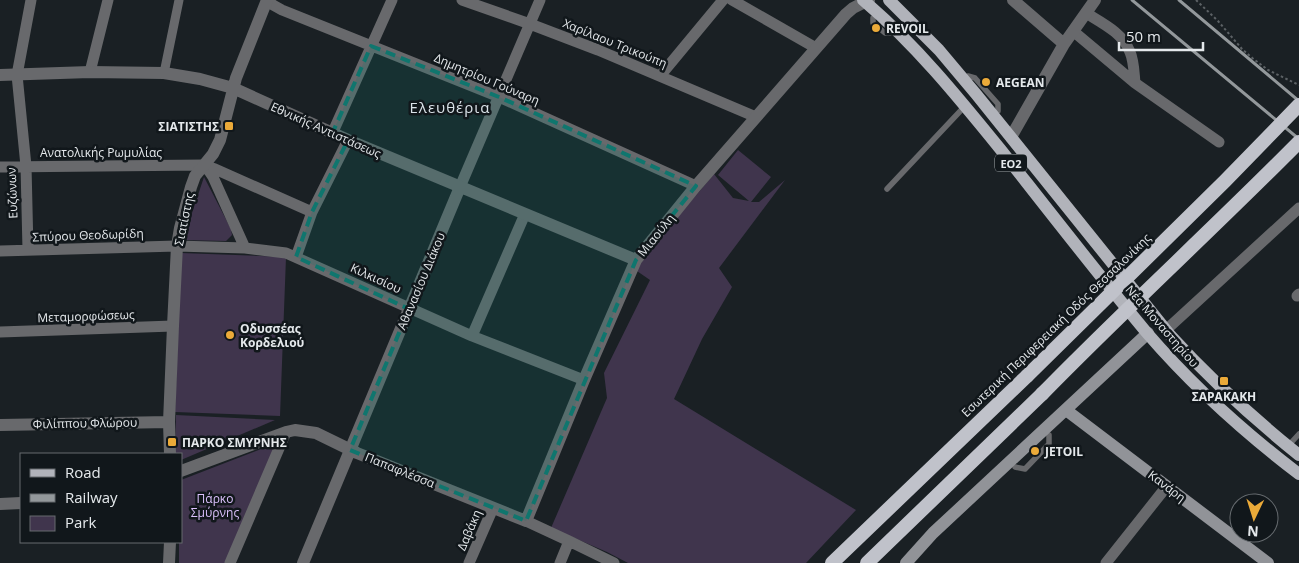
<svg xmlns="http://www.w3.org/2000/svg" width="1299" height="563" viewBox="0 0 1299 563" font-family="'Open Sans',sans-serif">
  <style>
    .green { fill: #40354d }
    .lines { fill: none; stroke-linecap: round; stroke-linejoin: round }
    .path { stroke: #5c6165; stroke-width: 2; stroke-dasharray: 2.5 2.5; stroke-linecap: butt }
    .service { stroke: #68696c; stroke-width: 5.5 }
    .pedestrian { stroke: #68696c; stroke-width: 9 }
    .minor { stroke: #68696c; stroke-width: 11 }
    .tertiary { stroke: #68696c; stroke-width: 12 }
    .secondary { stroke: #919398; stroke-width: 12 }
    .primary { stroke: #b1b3ba; stroke-width: 12 }
    .trunk { stroke: #c0c2ca; stroke-width: 14 }
    .rail { stroke: #93989b; stroke-width: 3 }
    .trunk-bridge { stroke: #c0c2ca; stroke-width: 14 }
    .marked { fill: #0f766e; fill-opacity: 0.2; stroke: #0f766e; stroke-width: 4; stroke-dasharray: 10 6; stroke-linejoin: round }
    .poi-dot { fill: #ebaa39; stroke: #11171b; stroke-width: 2 }
    .labels { text-anchor: middle; dominant-baseline: central; stroke-width: 5; stroke-linejoin: round; paint-order: stroke }
    .shield { fill: #11171b; stroke: #a5aaad; stroke-width: 1 }
    .shield-label { font-size: 11px; font-weight: bold; fill: #e5e9ec }
    .poi-label { font-size: 12px; font-weight: bold; fill: #e5e9ec; stroke: #11171b; text-anchor: start }
    .street-label { font-size: 12px; fill: #e5e9ec; stroke: #11171b }
    .park-label { font-size: 12px; fill: #dbc1fc; stroke: #11171b }
    .quarter-label { font-size: 15px; letter-spacing: 1px; fill: #dae2e8; stroke: #11171b }
  </style>
  <rect width="100%" height="100%" fill="#1a2024"/>
  <path class="green" d="M738 150 771 177 751 202H759L785 180 719 268 732 287 702 339 674 399 856 510 806 563H628L607 552 551 528 607 398 604 373 650 280 634 269 714 174 733 198 749 201 718 175Z
    M204 177 231 229 232 235 226 241 183 240Z
    M181 253 286 257 280 416 175 412Z
    M176 415 275 420 181 460V454H175Z
    M277 443 225 563H179V542H181V480Z"/>
  <g class="lines">
    <path class="path" d="M1196 0 1218 21 1242 49 1251 57 1268 70 1299 85"/>
    <path class="service" d="M873 18V23L885 33H890
      M968 76 975 78 998 104V111
      M887 189 965 106
      M1288 446 1299 434
      M1015 467 1025 469 1049 444V435"/>
    <path class="pedestrian" d="M164 73 179 0"/>
    <path class="minor" d="M267 0 273 5 282 10 499 97 696 186
      M462 0 530 24 598 50 756 117
      M732 0 816 48
      M1086 13C1102 23 1123 33 1130 52 1134 61 1134 73 1135 83L1219 142
      M1073 31 1135 83
      M90 72 108 0
      M660 76 723 0
      M332 134 392 0
      M203 165 209 171 213 177 245 248
      M0 167 203 165 215 169 312 212
      M460 187 540 0
      M28 250 26 166 17 75 31 0
      M0 251 177 246 245 248 286 253 472 336 584 380
      M296 257 312 212 348 140
      M1297 296 1299 294
      M1166 330 1299 208
      M0 332 173 326
      M472 336 525 214
      M526 521 569 541 614 563
      M230 563 286 432
      M469 563 493 508
      M560 563 569 541
      M1106 563 1167 486"/>
    <path class="tertiary" d="M1013 0 1064 44 1095 0
      M0 75 90 72 164 73 200 79 233 88 348 140 636 260
      M1011 137 1064 44
      M0 425 169 422
      M170 454 169 422 173 326 177 246 180 228 191 187 195 176 213 154 220 140 236 78 267 0
      M181 471 286 432 295 430 316 433 357 453 526 521 584 380 636 260 696 186 846 14 853 8 869 0
      M0 504 21 503
      M169 563 170 542
      M303 563 460 187"/>
    <path class="secondary" d="M1066 410 1268 563
      M906 563 933 533 1148 333"/>
    <path class="primary" d="M863 0C915 44 958 97 1001 150 1049 211 1097 273 1147 333 1191 384 1245 433 1299 474
      M889 0 939 50 976 94 1170 335C1210 379 1253 418 1299 455"/>
    <path class="trunk" d="M832 563 1027 376
      M867 563 1042 394"/>
    <path class="rail" d="M1132 0 1299 139
      M1179 0 1299 101"/>
    <path class="trunk-bridge" d="M1027 376 1225 181 1299 105
      M1042 394C1126 308 1215 227 1299 142"/>
  </g>
  <path class="marked" d="M371 46 499 97 696 186 636 260 526 521 350 450 409 309 296 257 312 212 348 140 332 134Z"/>
  <g class="poi-dot">
    <circle cx="876" cy="28" r="5"/>
    <circle cx="986" cy="82" r="5"/>
    <rect x="224" y="121" width="10" height="10" rx="2.5"/>
    <circle cx="230" cy="335" r="5"/>
    <rect x="1219" y="376" width="10" height="10" rx="2.5"/>
    <rect x="167" y="437" width="10" height="10" rx="2.5"/>
    <circle cx="1035" cy="451" r="5"/>
  </g>
  <g class="labels">
    <rect class="shield" x="995" y="154.5" width="32" height="17" rx="4"/>
    <g class="shield-label">
      <text x="1011" y="163">ΕΟ2</text>
    </g>
    <g class="poi-label">
      <text x="886" y="28">REVOIL</text>
      <text x="996" y="82">AEGEAN</text>
      <text x="219" y="126" text-anchor="end">ΣΙΑΤΙΣΤΗΣ</text>
      <text x="240" y="328">Οδυσσέας<tspan x="240" dy="14">Κορδελιού</tspan></text>
      <text x="1224" y="396" text-anchor="middle">ΣΑΡΑΚΑΚΗ</text>
      <text x="182" y="442">ΠΑΡΚΟ ΣΜΥΡΝΗΣ</text>
      <text x="1045" y="451">JETOIL</text>
    </g>
    <g class="street-label">
      <text transform="translate(615 43) rotate(22)">Χαρίλαου Τρικούπη</text>
      <text transform="translate(487 79) rotate(23)">Δημητρίου Γούναρη</text>
      <text transform="translate(326 130) rotate(24)">Εθνικής Αντιστάσεως</text>
      <text x="101" y="152">Ανατολικής Ρωμυλίας</text>
      <text transform="translate(12 193) rotate(-92)">Ευζώνων</text>
      <text transform="translate(184 219) rotate(-78)">Σιατίστης</text>
      <text transform="translate(88 235) rotate(-2)">Σπύρου Θεοδωρίδη</text>
      <text transform="translate(656 235) rotate(-51)">Μιαούλη</text>
      <text transform="translate(376 278) rotate(25)">Κιλκισίου</text>
      <text transform="translate(421 281) rotate(-67)">Αθανασίου Διάκου</text>
      <text transform="translate(86 316) rotate(-2)">Μεταμορφώσεως</text>
      <text transform="translate(1056 325) rotate(-44)">Εσωτερική Περιφερειακή Οδός Θεσσαλονίκης</text>
      <text transform="translate(1162 326) rotate(49)">Νέα Μοναστηρίου</text>
      <text transform="translate(85 423) rotate(-1)">Φιλίππου Φλώρου</text>
      <text transform="translate(400 470) rotate(22)">Παπαφλέσσα</text>
      <text transform="translate(1167 486) rotate(37)">Κανάρη</text>
      <text transform="translate(469 530) rotate(-67)">Δαβάκη</text>
    </g>
    <g class="park-label">
      <text x="215" y="498">Πάρκο<tspan x="215" dy="14">Σμύρνης</tspan></text>
    </g>
    <g class="quarter-label">
      <text x="450" y="107">Ελευθέρια</text>
    </g>
  </g>
  <rect x="20" y="453" width="162" height="90" fill="#11171b" stroke="#666b6f"/>
  <rect x="30" y="469" width="25" height="8" fill="#b1b3ba" stroke="#666b6f"/>
  <text x="65" y="478" font-size="15" fill="#e5e9ec">Road</text>
  <rect x="30" y="494" width="25" height="8" fill="#93989b" stroke="#666b6f"/>
  <text x="65" y="503" font-size="15" fill="#e5e9ec">Railway</text>
  <rect x="30" y="516" width="25" height="15" fill="#40354d" stroke="#666b6f"/>
  <text x="65" y="528" font-size="15" fill="#e5e9ec">Park</text>
  <g transform="translate(1254 518) rotate(184)"><circle r="24" fill="#11171b" stroke="#666b6f"/>
  <path d="M0-4L9 19L0 12L-9 19Z" fill="#ebaa39"/>
  <text y="-8" font-size="14" font-weight="bold" text-anchor="middle" fill="#e5e9ec">N</text>
  </g>
  <path d="M1119 42v8h84v-8" fill="none" stroke="#e5e9ec" stroke-width="2.5"/>
  <text x="1126" y="42" font-size="15" fill="#e5e9ec" stroke="#11171b" stroke-width="4" paint-order="stroke">50 m</text>
</svg>
